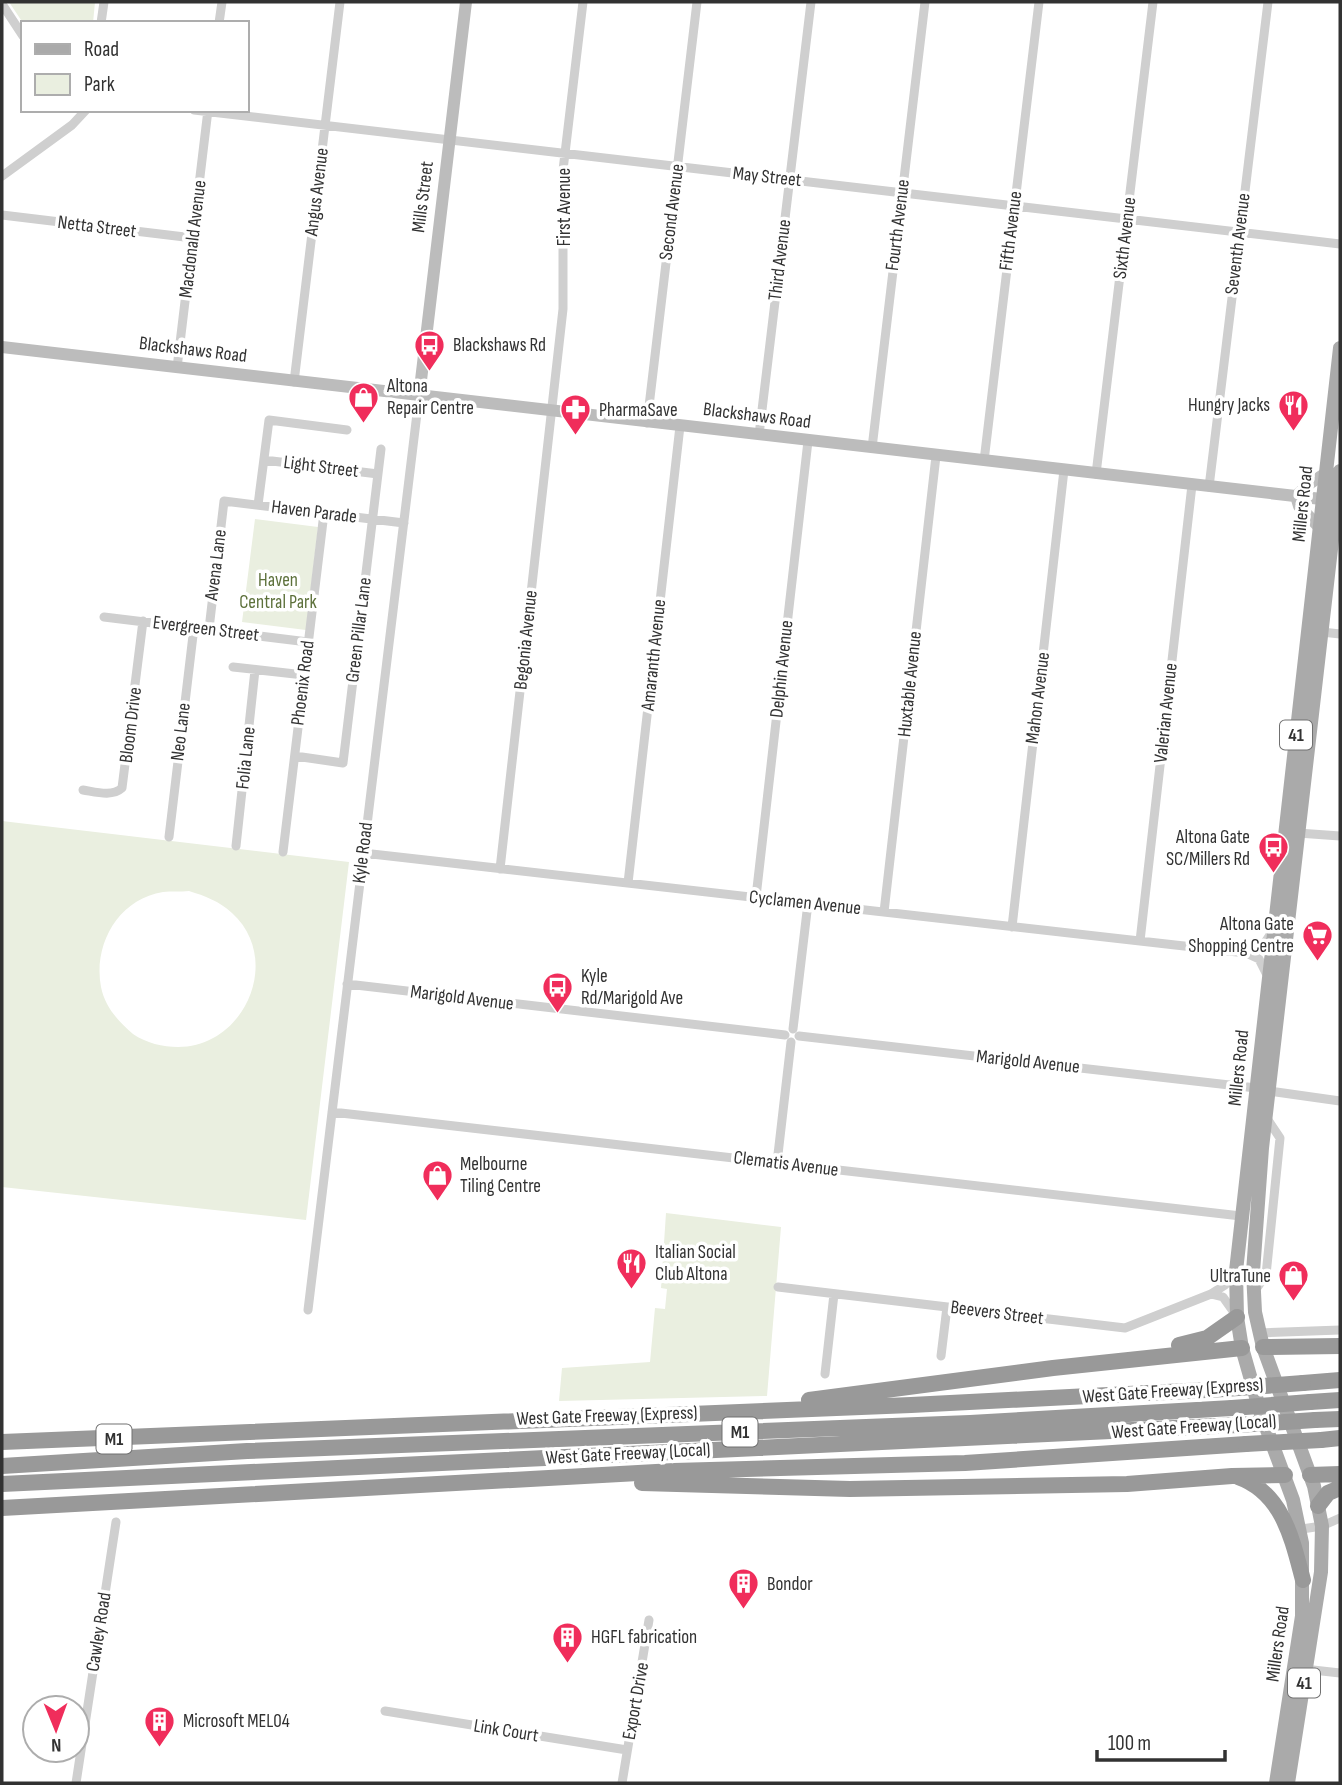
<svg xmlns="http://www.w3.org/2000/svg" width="1342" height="1785" viewBox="0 0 1342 1785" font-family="'Sofia Sans Condensed',sans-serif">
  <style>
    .green { fill: #eaefe0; fill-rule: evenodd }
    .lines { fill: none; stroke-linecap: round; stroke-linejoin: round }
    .street { stroke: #cfcfcf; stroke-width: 9 }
    .secondary { stroke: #bcbcbc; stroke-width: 12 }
    .primary { stroke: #aaa; stroke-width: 14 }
    .highway { stroke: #999; stroke-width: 16 }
    .highway-bridge { stroke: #999; stroke-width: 16 }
    .labels { text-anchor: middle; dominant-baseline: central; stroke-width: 7; stroke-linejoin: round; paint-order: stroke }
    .shield { fill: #fff; stroke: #707070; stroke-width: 2 }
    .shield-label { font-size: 18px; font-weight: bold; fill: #323232 }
    .street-label { font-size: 19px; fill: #323232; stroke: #fff }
    .poi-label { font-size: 19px; fill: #323232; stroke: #fff; text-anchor: start }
    .park-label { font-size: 19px; fill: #5d713b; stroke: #fff }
  </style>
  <rect width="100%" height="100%" fill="#fff"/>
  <path class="green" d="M9 2H95L93 23H23Z
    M255 519 318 527 306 630 242 622Z
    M2 821 349 862 306 1220 2 1187ZM189 891C205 896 219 901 232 913 283 959 245 1047 178 1047 163 1047 146 1043 133 1034 118 1021 105 1007 101 987 93 945 118 899 163 892 171 891 181 892 189 891Z
    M666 1213 781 1227 767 1396 559 1401 562 1368 650 1362 655 1308 665 1309 667 1289 661 1288Z"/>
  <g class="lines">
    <path class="street" d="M2 4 23 36
      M101 23 104 2
      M219 23 222 2
      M194 110 1340 244
      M2 176 72 125 86 110
      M2 215 193 238
      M177 368 208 110
      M294 382 340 2
      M647 423 697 2
      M759 435 811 2
      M872 448 925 2
      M264 460 378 474
      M984 461 1039 2
      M1096 474 1153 2
      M1209 487 1268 2
      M258 505 269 420 347 430
      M104 617 308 642
      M209 629 224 501 404 523
      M1322 632 1340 634
      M233 667 304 675
      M295 756 343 763 381 449
      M83 790C96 792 112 797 122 788L143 621
      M1295 836 1298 833 1340 836
      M169 837 194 627
      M236 846 255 670
      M283 852 324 513
      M363 853 1246 953 1259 959 1266 973
      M500 869 563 309V170L583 2
      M628 883 680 426
      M756 897 808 441
      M884 912 936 456
      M1012 927 1064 470
      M1140 941 1192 485
      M1247 953 1260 950 1270 935
      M347 984 785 1035
      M793 1029 808 903
      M799 1036 1256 1088
      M1269 1091 1340 1101
      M332 1112 1241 1216
      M777 1163 791 1042
      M778 1287 1125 1328 1211 1294 1225 1285 1235 1272
      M1254 1292 1266 1275 1280 1138 1266 1117
      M1211 1294 1223 1297 1235 1314
      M308 1310 419 397
      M1259 1333 1340 1330
      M941 1356 947 1307
      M825 1374 834 1294
      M1295 1530 1322 1526 1340 1518
      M1304 1669 1340 1673
      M385 1711 627 1750
      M76 1783 116 1522
      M622 1783 649 1620"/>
    <path class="secondary" d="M2 347 1330 500
      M419 397 466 2
      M1296 496 1299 506 1320 528
      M1296 496 1309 484 1326 473"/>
    <path class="primary" d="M1276 1783 1302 1616V1543L1293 1500 1260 1411 1242 1348 1237 1317 1236 1271 1340 348
      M1288 1783 1321 1572 1322 1526 1314 1486 1263 1347 1255 1312 1253 1272 1262 1148 1340 471"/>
    <path class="highway" d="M1179 1345 1207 1338 1237 1317
      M1263 1347 1340 1346
      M1303 1383 1340 1380
      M809 1400 1053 1368 1242 1348
      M1310 1402 1340 1400
      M1315 1420 1340 1419
      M1321 1440 1340 1438
      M2 1442 911 1405 1225 1389
      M2 1466 247 1451 970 1423 1232 1408
      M1310 1475 1340 1474
      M1238 1477C1283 1493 1292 1539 1303 1580
      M642 1483 850 1489 1127 1484 1232 1476 1285 1475
      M2 1484 1238 1425
      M1318 1506 1328 1493 1340 1488
      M2 1508 674 1471 965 1463 1246 1444"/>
    <path class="highway-bridge" d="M1225 1389 1303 1383
      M1232 1408 1310 1402
      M1238 1425 1315 1420
      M1246 1444 1321 1440"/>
  </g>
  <defs>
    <symbol id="bus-pin" viewBox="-11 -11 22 30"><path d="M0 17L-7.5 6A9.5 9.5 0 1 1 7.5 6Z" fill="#f02d5b" stroke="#fff"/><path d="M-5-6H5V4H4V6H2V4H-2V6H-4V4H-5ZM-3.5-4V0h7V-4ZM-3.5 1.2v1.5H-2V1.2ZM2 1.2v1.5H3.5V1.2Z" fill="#fff"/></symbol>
    <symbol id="shop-pin" viewBox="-11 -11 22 30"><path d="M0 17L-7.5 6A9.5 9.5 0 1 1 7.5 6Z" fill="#f02d5b" stroke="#fff"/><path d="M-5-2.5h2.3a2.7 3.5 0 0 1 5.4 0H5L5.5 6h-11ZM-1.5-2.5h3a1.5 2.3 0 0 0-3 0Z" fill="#fff"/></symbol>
    <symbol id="restaurant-pin" viewBox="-11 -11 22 30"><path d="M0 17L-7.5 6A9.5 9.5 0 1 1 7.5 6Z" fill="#f02d5b" stroke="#fff"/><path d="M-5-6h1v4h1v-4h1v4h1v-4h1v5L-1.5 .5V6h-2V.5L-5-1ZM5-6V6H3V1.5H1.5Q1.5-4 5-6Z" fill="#fff"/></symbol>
    <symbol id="pharmacy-pin" viewBox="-11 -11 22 30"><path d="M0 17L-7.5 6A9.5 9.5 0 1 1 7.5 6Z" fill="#f02d5b" stroke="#fff"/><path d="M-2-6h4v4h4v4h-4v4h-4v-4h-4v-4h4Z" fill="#fff"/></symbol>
    <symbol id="supermarket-pin" viewBox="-11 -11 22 30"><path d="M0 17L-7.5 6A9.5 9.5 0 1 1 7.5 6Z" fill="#f02d5b" stroke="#fff"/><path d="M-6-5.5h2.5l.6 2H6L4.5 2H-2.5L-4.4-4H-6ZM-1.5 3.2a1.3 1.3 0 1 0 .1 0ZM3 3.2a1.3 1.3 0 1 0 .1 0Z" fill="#fff"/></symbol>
    <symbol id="building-pin" viewBox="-11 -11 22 30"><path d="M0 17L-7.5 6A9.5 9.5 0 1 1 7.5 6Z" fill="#f02d5b" stroke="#fff"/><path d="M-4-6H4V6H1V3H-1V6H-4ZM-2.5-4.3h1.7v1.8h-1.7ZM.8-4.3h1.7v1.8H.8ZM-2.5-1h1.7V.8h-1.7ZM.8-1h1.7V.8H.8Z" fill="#fff"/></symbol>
  </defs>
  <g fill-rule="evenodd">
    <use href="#bus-pin" x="412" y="328" width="35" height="47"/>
    <use href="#shop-pin" x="346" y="380" width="35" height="47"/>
    <use href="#restaurant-pin" x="1276" y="388" width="35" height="47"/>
    <use href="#pharmacy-pin" x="558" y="392" width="35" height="47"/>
    <use href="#bus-pin" x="1256" y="830" width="35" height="47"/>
    <use href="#supermarket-pin" x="1300" y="918" width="35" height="47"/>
    <use href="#bus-pin" x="540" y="970" width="35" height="47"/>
    <use href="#shop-pin" x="420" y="1158" width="35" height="47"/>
    <use href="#restaurant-pin" x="614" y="1246" width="35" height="47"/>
    <use href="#shop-pin" x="1276" y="1258" width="35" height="47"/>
    <use href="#building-pin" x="726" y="1566" width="35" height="47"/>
    <use href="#building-pin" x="550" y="1620" width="35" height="47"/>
    <use href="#building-pin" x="142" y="1704" width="35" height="47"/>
  </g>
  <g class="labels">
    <g class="shield">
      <rect x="1280" y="720.5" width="32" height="29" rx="5"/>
      <rect x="722.5" y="1417.5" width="35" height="29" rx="5"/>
      <rect x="96.5" y="1424.5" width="35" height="29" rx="5"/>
      <rect x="1288" y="1668.5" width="32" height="29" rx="5"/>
    </g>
    <g class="shield-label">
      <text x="1296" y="735">41</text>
      <text x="740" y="1432">M1</text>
      <text x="114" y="1439">M1</text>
      <text x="1304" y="1683">41</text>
    </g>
    <g class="street-label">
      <text transform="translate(767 177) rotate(6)">May Street</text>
      <text transform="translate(317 192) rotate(-83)">Angus Avenue</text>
      <text transform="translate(423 197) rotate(-83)">Mills Street</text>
      <text transform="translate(564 207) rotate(-90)">First Avenue</text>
      <text transform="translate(672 212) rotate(-83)">Second Avenue</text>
      <text transform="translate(898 225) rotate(-83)">Fourth Avenue</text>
      <text transform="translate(97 227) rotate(7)">Netta Street</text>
      <text transform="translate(1011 231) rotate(-83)">Fifth Avenue</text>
      <text transform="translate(1125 238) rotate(-83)">Sixth Avenue</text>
      <text transform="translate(193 239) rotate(-83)">Macdonald Avenue</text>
      <text transform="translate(1238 244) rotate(-83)">Seventh Avenue</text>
      <text transform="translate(780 260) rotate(-83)">Third Avenue</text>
      <text transform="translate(193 350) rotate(7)">Blackshaws Road</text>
      <text transform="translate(757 416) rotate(7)">Blackshaws Road</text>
      <text transform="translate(321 467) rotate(7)">Light Street</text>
      <text transform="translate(1303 504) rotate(-84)">Millers Road</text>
      <text transform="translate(314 512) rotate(7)">Haven Parade</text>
      <text transform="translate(216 565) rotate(-83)">Avena Lane</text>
      <text transform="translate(206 629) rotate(7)">Evergreen Street</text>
      <text transform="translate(359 630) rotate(-83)">Green Pillar Lane</text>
      <text transform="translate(526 640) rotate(-84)">Begonia Avenue</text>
      <text transform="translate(654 655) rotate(-84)">Amaranth Avenue</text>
      <text transform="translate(782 669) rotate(-84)">Delphin Avenue</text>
      <text transform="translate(303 683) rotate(-83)">Phoenix Road</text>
      <text transform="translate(910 684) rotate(-84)">Huxtable Avenue</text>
      <text transform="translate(1038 698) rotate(-83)">Mahon Avenue</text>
      <text transform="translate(1166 713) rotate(-84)">Valerian Avenue</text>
      <text transform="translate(131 725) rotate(-83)">Bloom Drive</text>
      <text transform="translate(181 732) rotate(-83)">Neo Lane</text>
      <text transform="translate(246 758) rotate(-84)">Folia Lane</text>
      <text transform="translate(363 853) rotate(-83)">Kyle Road</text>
      <text transform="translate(805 903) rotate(6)">Cyclamen Avenue</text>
      <text transform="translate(462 998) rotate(7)">Marigold Avenue</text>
      <text transform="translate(1028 1062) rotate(6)">Marigold Avenue</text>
      <text transform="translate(1239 1068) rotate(-84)">Millers Road</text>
      <text transform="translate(786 1164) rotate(7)">Clematis Avenue</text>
      <text transform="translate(997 1313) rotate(7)">Beevers Street</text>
      <text transform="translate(1173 1391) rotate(-4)">West Gate Freeway (Express)</text>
      <text transform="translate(607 1416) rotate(-2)">West Gate Freeway (Express)</text>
      <text transform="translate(1194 1427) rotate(-4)">West Gate Freeway (Local)</text>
      <text transform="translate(628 1454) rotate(-3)">West Gate Freeway (Local)</text>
      <text transform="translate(99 1632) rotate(-81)">Cawley Road</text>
      <text transform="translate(1278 1644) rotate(-82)">Millers Road</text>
      <text transform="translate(636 1701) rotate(-80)">Export Drive</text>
      <text transform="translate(506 1731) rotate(9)">Link Court</text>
    </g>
    <g class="poi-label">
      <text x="453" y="345">Blackshaws Rd</text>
      <text x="387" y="386">Altona<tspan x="387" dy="22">Repair Centre</tspan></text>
      <text x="1270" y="405" text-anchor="end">Hungry Jacks</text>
      <text x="599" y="410">PharmaSave</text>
      <text x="1250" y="837" text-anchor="end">Altona Gate<tspan x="1250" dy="22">SC/Millers Rd</tspan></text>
      <text x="1294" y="924" text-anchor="end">Altona Gate<tspan x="1294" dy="22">Shopping Centre</tspan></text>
      <text x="581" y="976">Kyle<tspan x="581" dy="22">Rd/Marigold Ave</tspan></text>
      <text x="460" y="1164">Melbourne<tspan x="460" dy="22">Tiling Centre</tspan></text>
      <text x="655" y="1252">Italian Social<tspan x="655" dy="22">Club Altona</tspan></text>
      <text x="1271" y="1276" text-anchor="end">UltraTune</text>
      <text x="767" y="1584">Bondor</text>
      <text x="591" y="1637">HGFL fabrication</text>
      <text x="183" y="1721">Microsoft MEL04</text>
    </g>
    <g class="park-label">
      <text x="278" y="580">Haven<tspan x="278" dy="22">Central Park</tspan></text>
    </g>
  </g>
  <rect width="1342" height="1785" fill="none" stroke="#323232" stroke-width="7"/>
  <rect x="21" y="21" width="228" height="91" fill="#ffffff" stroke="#adadad" stroke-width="2"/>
  <rect x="35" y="44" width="35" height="10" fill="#aaaaaa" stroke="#adadad" stroke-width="2"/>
  <text x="84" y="56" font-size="21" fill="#323232">Road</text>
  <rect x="35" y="74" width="35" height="21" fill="#eaefe0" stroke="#adadad" stroke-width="2"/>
  <text x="84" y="91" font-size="21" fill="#323232">Park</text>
  <g transform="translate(56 1729) rotate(179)"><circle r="33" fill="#ffffff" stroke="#adadad" stroke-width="2"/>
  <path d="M0-5L12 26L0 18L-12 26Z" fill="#f02d5b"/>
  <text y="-10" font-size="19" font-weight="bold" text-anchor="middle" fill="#323232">N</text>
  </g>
  <path d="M1097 1750v10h128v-10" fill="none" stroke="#323232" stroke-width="3.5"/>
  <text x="1108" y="1750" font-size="21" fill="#323232" stroke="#ffffff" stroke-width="5" paint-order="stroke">100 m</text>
</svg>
